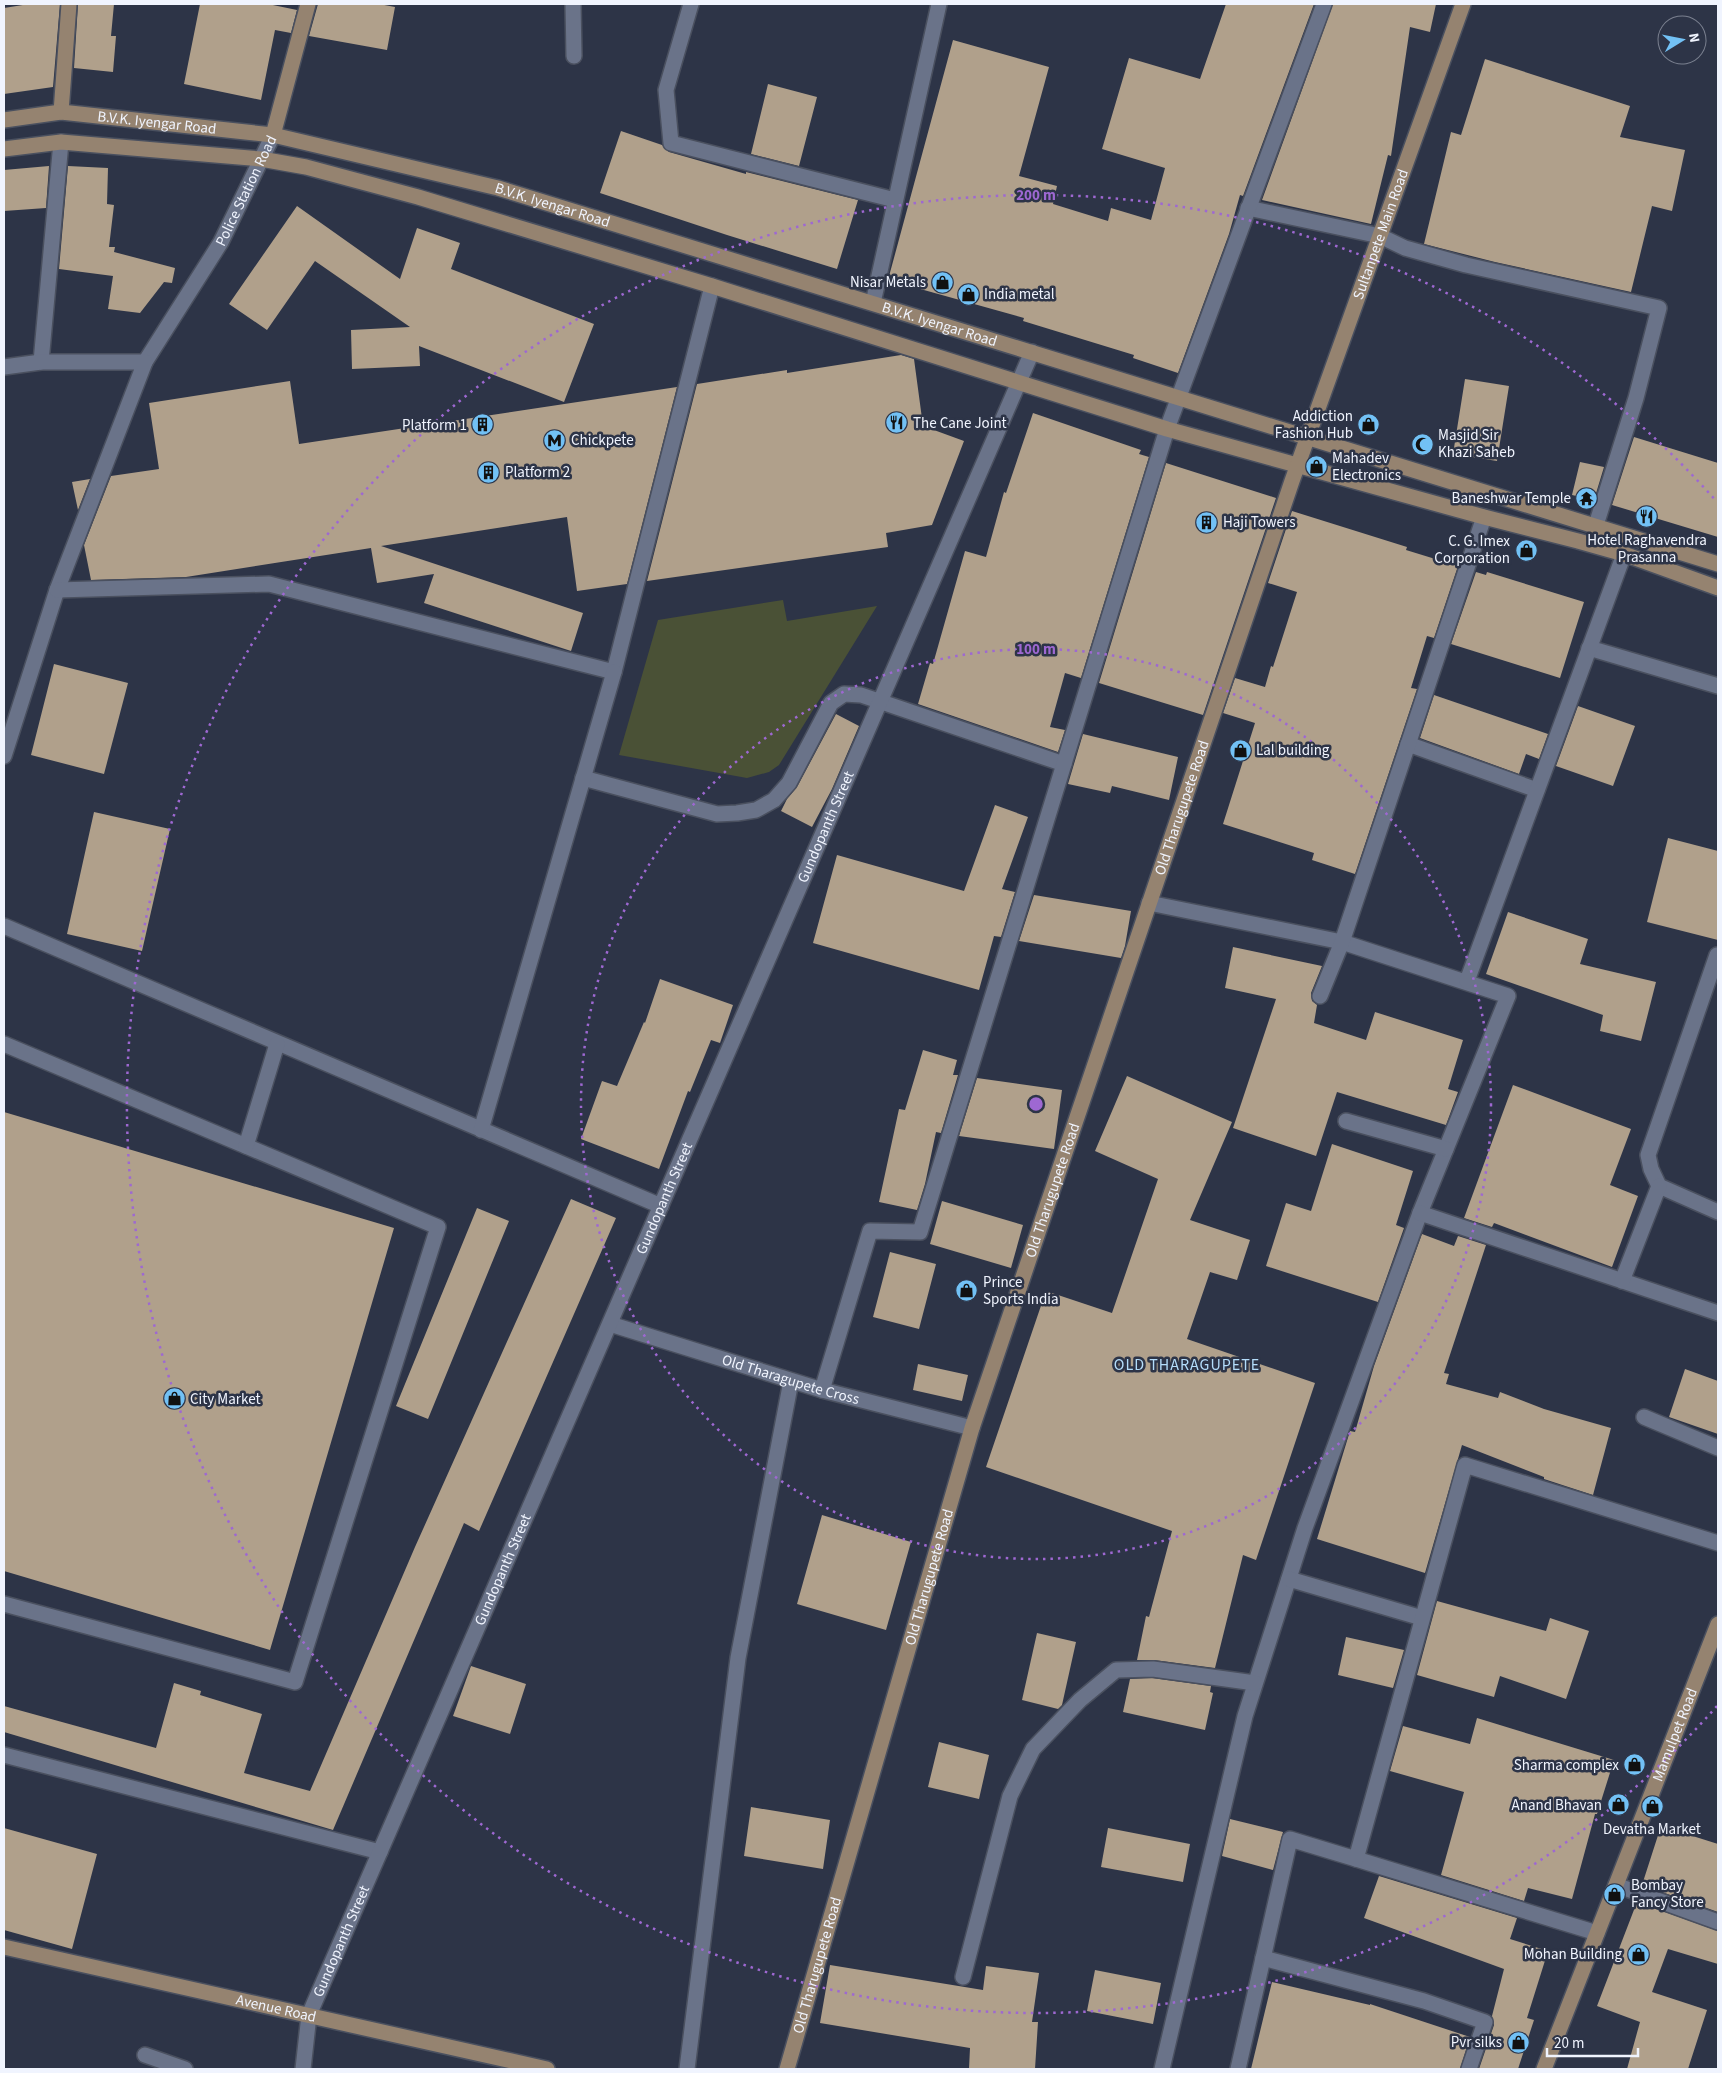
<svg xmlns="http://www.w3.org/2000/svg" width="1722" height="2073" viewBox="0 0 1722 2073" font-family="'Source Sans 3',sans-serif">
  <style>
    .green { fill: #4a5136 }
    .building { fill: #b0a08b }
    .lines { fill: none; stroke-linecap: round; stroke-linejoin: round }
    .street-casing { stroke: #4a505f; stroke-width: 18 }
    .secondary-casing { stroke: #4a505f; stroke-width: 18 }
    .street { stroke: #6a7389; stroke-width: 15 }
    .secondary { stroke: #958370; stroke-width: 15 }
    .ring { fill: none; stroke: #9e68d2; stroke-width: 2.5; stroke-dasharray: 2.5 5 }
    .labels { text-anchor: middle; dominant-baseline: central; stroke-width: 5; stroke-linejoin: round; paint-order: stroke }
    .street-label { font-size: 15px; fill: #f0f4fe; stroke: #2d3447 }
    .poi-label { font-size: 15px; fill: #f0f4fe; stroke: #2d3447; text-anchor: start }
    .neighbourhood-label { font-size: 16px; letter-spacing: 1px; fill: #b4ddfb; stroke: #2d3447 }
    .centre { fill: #9e68d2; stroke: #2d3447; stroke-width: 2.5 }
    .ring-label { font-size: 15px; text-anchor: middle; font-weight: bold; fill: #9e68d2; stroke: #2d3447; stroke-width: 5; stroke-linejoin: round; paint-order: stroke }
  </style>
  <rect width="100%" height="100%" fill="#2d3447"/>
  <path class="green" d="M783 600 787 621 877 606 779 765 769 772 747 778 619 755 658 620Z"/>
  <path class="building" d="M29 4H60L53 87 4 94V8Z
    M78 4H114L111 36H116L113 72 74 68Z
    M200 4H268L297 10 291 33 275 30 261 100 184 84Z
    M318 4H379L395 7 387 50 309 36Z
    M1226 4H1314L1243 196 1240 195 1229 234 1178 373 1133 358 1134 355 1023 321 1024 318 888 280 953 40 1049 67 1019 176 1057 186 1053 204 1108 221 1111 208 1151 220 1165 168 1102 149 1129 58 1200 79Z
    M1333 4H1436L1430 32 1410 27 1391 156 1388 155 1371 224 1262 200Z
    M1485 59 1630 106 1620 137 1685 150 1672 211 1652 206 1631 292 1495 262 1424 244 1451 132 1461 135Z
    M768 84 817 97 799 166 751 154Z
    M621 131 662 145 669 152 746 174V172L858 200 837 269 727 235 600 193Z
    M49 166 46 208 4 211V170Z
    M68 166 108 168 107 204 114 205 109 247H115L114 252 175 268 172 283 164 282 140 313 108 309 113 276 59 269Z
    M297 206 400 279 417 228 460 243 451 269 594 324 564 402 419 346 420 366 352 369 351 330 410 327 315 261 267 330 229 304Z
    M901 355 914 359 923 426 964 441 932 525 886 533 888 547 647 581 697 384 787 370V373Z
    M1465 379 1509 386 1497 461 1453 454Z
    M290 381 299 444 677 387 627 584 577 591 567 517 381 546 583 613 571 651 424 603 434 574 377 583 371 548 186 577 91 580 84 545 111 476 159 469 149 403Z
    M1033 413 1141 450 1139 454 1149 457 1081 678 1065 673 1050 727 1065 730 1058 752 918 704 930 663 933 664 965 551 986 557 1004 492 1006 493Z
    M1634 437 1718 463V537L1612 505Z
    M1580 462 1604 467 1594 500 1572 495Z
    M1166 463 1276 498 1203 715 1099 683Z
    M90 479 78 510 72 482Z
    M1292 511 1407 547 1406 550 1458 566 1434 638 1427 636 1411 688 1417 689 1355 874 1312 860 1314 853 1223 824 1255 723 1223 713 1235 678 1265 687 1271 666 1273 667 1297 592 1268 583Z
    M1476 572 1486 575 1487 572 1584 602 1560 678 1451 644Z
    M54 664 128 683 104 774 31 755Z
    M1434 695 1548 734 1539 759 1526 754 1519 774 1420 738Z
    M1578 706 1635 726 1613 786 1556 766Z
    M836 714 859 726 832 789 812 827 781 811 787 799 797 787Z
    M1083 734 1178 757 1169 800 1112 786 1110 793 1068 784Z
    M995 805 1028 817 1002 889 1015 892 1001 937 994 936 979 990 813 943 837 855 964 891Z
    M94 812 170 829 142 951 67 934Z
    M1668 838 1718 851V940L1647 922Z
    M1034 895 1131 911 1125 946 1121 958 1019 941Z
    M1508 912 1588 939 1580 964 1656 982 1641 1041 1600 1031 1603 1015 1486 974Z
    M1233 947 1322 966 1311 993 1312 1001 1317 1005 1314 1023 1366 1040 1375 1012 1463 1040 1448 1089 1458 1092 1446 1125 1337 1092 1316 1156 1233 1128 1276 999 1225 988Z
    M660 979 733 1005 720 1043 711 1040 690 1092 688 1091 659 1169 581 1139 602 1081 617 1086 644 1022 645 1023Z
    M923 1050 957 1060 953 1075H958L941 1133 936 1132 925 1184 917 1210 879 1202 899 1109 905 1110Z
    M1127 1076 1232 1122 1190 1220 1250 1240 1237 1280 1210 1272 1187 1339 1315 1383 1256 1560 1243 1555 1215 1668 1154 1660H1137L1146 1616 1149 1617 1172 1531 986 1467 1046 1291 1112 1313 1158 1179 1095 1151Z
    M977 1078 1062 1090 1054 1149 959 1136Z
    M1513 1085 1631 1129 1610 1185 1638 1196 1612 1267 1494 1223 1492 1227 1464 1218Z
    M4 1112 394 1228 270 1650 4 1571Z
    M1332 1144 1413 1171 1396 1225 1404 1228 1378 1302 1266 1266 1286 1203 1311 1211Z
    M571 1199 616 1218 479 1531 464 1523 333 1830 4 1732V1706L156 1748 174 1683 201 1691 200 1695 262 1714 244 1773 310 1791 415 1547Z
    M942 1201 1023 1225 1011 1268 930 1244Z
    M477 1208 509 1221 428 1419 396 1406Z
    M1422 1234 1454 1246 1458 1236 1486 1245 1444 1373 1449 1374 1446 1384 1498 1398 1500 1392 1544 1409 1611 1428 1593 1495 1544 1479V1477L1462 1445 1425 1573 1317 1539 1350 1431 1355 1432 1374 1366Z
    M890 1252 936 1264 919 1329 873 1317Z
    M918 1364 968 1375 962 1401 913 1390Z
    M1685 1369 1718 1381V1434L1669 1417Z
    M822 1515 911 1542 886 1630 797 1604Z
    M1437 1601 1546 1631 1550 1618 1589 1631 1566 1699 1500 1676 1494 1697 1417 1675Z
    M1037 1633 1076 1642 1062 1705 1058 1709 1022 1700Z
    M1346 1637 1404 1650 1393 1688 1338 1675Z
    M471 1666 526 1684 510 1734 453 1716Z
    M1152 1678 1211 1686 1210 1692 1213 1693 1205 1730 1123 1712 1130 1679Z
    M1477 1718 1614 1760 1597 1814H1595L1572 1899 1528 1888 1524 1901 1441 1875 1464 1792 1390 1771 1403 1726 1470 1744Z
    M939 1742 989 1755 979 1799 928 1787Z
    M751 1807 830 1820 823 1869 744 1856Z
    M1230 1819 1283 1832 1273 1870 1222 1856Z
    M1661 1826 1718 1844V1912L1642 1885Z
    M4 1828 97 1854 72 1949 4 1930Z
    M1108 1828 1190 1844 1183 1882 1101 1867Z
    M1379 1876 1517 1918 1510 1939 1548 1951 1527 2018 1534 2020 1518 2069H1479L1494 2025 1492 2016 1504 1969 1364 1918Z
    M1637 1902 1718 1931V1964L1668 1949 1652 1992 1707 2010 1688 2069H1627L1640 2022 1597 2006Z
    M830 1965 983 1990 986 1966 1039 1973 1032 2022H1038L1035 2069H969L970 2048 820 2023Z
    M1095 1970 1161 1983 1153 2024 1087 2011Z
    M1272 1982 1370 2005V2004L1470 2037 1460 2069H1251Z"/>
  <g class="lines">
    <defs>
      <g id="street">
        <path d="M573 4 574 56"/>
        <path d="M691 4 666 90 671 143 895 200"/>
        <path d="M1248 208 1380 236 1405 248 1466 265 1659 308 1636 398 1596 525"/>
        <path d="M873 303 939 4"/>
        <path d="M41 362 61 142"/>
        <path id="s1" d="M145 362 221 242 273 135"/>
        <path d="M4 367 41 362H145L57 590 4 756"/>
        <path d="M57 590 269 584 614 672 712 286"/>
        <path d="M1589 648 1718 686"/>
        <path d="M1408 744 1537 790"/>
        <path d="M583 778 717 814 737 813 756 810 774 800 789 783 831 703 844 694 861 695 1064 764"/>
        <path d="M1149 903 1342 942 1508 996 1420 1213 1305 1528 1245 1716 1162 2069"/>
        <path d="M4 926 661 1206"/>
        <path d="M1717 955 1648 1155 1651 1169 1659 1186 1718 1212"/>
        <path d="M1467 981 1624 554"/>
        <path d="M1320 996 1342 942 1484 517"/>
        <path d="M4 1044 438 1227 295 1682 4 1604"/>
        <path d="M1346 1121 1446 1149"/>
        <path d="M481 1130 614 672"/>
        <path d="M246 1146 277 1044"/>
        <path d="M1420 1213 1718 1313"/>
        <path d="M1622 1281 1659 1186"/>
        <path id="s2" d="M610 1324 822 1390 972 1428"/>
        <path d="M822 1390 870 1231 920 1232 1167 429 1324 4"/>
        <path d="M1644 1417 1718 1448"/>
        <path d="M1289 1579 1422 1618"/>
        <path d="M4 1755 380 1852"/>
        <path d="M1356 1859 1597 1933"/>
        <path d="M1616 1885 1718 1922"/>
        <path d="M1263 1958 1424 2001 1485 2022 1469 2069"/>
        <path d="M963 1977 1010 1796 1033 1749 1080 1700 1116 1670 1153 1669 1255 1683"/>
        <path d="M145 2055 185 2069"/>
        <path id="s3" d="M303 2069 309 2015 1032 352"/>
        <path d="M687 2069 738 1658 791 1381"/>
        <path d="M1238 2069 1290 1839 1356 1859 1465 1465 1718 1543"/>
      </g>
      <g id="secondary">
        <path d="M61 112 69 4"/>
        <path id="s4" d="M4 120 61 112 273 135 498 188 1718 564"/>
        <path d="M273 135 308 4"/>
        <path d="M4 149 61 142 261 159 306 167 418 197 712 286 1167 429 1484 517 1578 541 1624 554 1718 588"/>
        <path id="s5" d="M4 1947 547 2069"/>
        <path id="s6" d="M787 2069 972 1428 1292 481 1463 4"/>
        <path id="s7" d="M1544 2069 1718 1624"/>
      </g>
    </defs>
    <use href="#street" class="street-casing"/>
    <use href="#secondary" class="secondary-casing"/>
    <use href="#street" class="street"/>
    <use href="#secondary" class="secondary"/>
  </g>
  <g class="ring">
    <circle cx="1036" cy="1104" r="455"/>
    <path d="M1717 1706A909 909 0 1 1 1717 502"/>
  </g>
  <defs>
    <symbol id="shop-disc" viewBox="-11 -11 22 22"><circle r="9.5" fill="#72c1f5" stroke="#2d3447"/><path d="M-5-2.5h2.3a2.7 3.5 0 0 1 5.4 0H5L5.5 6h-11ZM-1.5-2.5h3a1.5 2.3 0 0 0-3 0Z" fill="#111"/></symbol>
    <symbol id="restaurant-disc" viewBox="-11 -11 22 22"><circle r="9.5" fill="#72c1f5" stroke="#2d3447"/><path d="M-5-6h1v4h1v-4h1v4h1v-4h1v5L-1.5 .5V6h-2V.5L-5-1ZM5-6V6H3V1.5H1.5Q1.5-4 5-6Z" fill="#111"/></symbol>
    <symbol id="building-disc" viewBox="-11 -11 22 22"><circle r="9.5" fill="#72c1f5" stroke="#2d3447"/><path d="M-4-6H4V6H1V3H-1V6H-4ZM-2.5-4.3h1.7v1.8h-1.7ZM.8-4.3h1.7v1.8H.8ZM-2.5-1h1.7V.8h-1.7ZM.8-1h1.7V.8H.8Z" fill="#111"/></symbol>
    <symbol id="metro-disc" viewBox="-11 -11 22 22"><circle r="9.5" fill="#72c1f5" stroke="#2d3447"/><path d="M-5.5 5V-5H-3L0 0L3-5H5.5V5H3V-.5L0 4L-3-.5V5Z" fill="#111"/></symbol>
    <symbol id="mosque-disc" viewBox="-11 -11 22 22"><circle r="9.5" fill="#72c1f5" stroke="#2d3447"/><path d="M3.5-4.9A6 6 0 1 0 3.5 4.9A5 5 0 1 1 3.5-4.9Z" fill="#111"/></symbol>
    <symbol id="temple-disc" viewBox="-11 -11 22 22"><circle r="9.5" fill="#72c1f5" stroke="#2d3447"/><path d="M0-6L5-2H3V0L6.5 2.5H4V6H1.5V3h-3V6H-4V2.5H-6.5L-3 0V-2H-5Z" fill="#111"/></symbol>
  </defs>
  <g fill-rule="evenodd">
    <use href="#shop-disc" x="930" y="270" width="25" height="25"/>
    <use href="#shop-disc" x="956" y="282" width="25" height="25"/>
    <use href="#restaurant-disc" x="884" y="410" width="25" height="25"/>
    <use href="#building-disc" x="470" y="412" width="25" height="25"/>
    <use href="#shop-disc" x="1356" y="412" width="25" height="25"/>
    <use href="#metro-disc" x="542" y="428" width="25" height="25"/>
    <use href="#mosque-disc" x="1410" y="432" width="25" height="25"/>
    <use href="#shop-disc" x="1304" y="454" width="25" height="25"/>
    <use href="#building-disc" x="476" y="460" width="25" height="25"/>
    <use href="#temple-disc" x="1574" y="486" width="25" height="25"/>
    <use href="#restaurant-disc" x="1634" y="504" width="25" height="25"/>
    <use href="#building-disc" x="1194" y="510" width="25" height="25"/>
    <use href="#shop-disc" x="1514" y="538" width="25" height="25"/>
    <use href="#shop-disc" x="1228" y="738" width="25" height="25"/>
    <use href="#shop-disc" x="954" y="1278" width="25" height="25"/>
    <use href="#shop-disc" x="162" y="1386" width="25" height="25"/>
    <use href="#shop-disc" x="1622" y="1752" width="25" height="25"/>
    <use href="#shop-disc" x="1606" y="1792" width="25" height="25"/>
    <use href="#shop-disc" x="1640" y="1794" width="25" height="25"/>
    <use href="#shop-disc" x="1602" y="1882" width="25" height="25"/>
    <use href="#shop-disc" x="1626" y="1942" width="25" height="25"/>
    <use href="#shop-disc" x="1506" y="2030" width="25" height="25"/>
  </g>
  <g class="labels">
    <g class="street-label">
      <text stroke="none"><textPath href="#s4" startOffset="154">B.V.K. Iyengar Road</textPath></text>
      <text stroke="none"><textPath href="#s1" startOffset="199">Police Station Road</textPath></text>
      <text stroke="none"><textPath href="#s4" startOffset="559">B.V.K. Iyengar Road</textPath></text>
      <text stroke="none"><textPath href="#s6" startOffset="1929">Sultanpete Main Road</textPath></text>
      <text stroke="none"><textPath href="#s4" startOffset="964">B.V.K. Iyengar Road</textPath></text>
      <text stroke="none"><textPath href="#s6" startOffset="1322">Old Tharugupete Road</textPath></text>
      <text stroke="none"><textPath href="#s3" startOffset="1350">Gundopanth Street</textPath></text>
      <text stroke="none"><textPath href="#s6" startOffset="918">Old Tharugupete Road</textPath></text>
      <text stroke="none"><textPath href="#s3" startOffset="945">Gundopanth Street</textPath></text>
      <text stroke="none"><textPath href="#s2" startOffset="189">Old Tharagupete Cross</textPath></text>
      <text stroke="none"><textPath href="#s3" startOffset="540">Gundopanth Street</textPath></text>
      <text stroke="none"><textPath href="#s6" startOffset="512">Old Tharugupete Road</textPath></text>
      <text stroke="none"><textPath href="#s7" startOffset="359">Mamulpet Road</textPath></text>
      <text stroke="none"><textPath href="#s3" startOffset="135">Gundopanth Street</textPath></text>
      <text stroke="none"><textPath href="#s6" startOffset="108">Old Tharugupete Road</textPath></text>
      <text stroke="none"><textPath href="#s5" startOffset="279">Avenue Road</textPath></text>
    </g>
    <g class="poi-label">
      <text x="926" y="282" text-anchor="end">Nisar Metals</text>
      <text x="984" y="294">India metal</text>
      <text x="1353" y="416" text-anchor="end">Addiction<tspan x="1353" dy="17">Fashion Hub</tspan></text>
      <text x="913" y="423">The Cane Joint</text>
      <text x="467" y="425" text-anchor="end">Platform 1</text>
      <text x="1438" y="435">Masjid Sir<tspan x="1438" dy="17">Khazi Saheb</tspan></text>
      <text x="571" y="440">Chickpete</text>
      <text x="1332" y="458">Mahadev<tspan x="1332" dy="17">Electronics</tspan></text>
      <text x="505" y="472">Platform 2</text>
      <text x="1571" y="498" text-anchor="end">Baneshwar Temple</text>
      <text x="1223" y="522">Haji Towers</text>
      <text x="1647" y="540" text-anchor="middle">Hotel Raghavendra<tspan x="1647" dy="17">Prasanna</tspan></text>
      <text x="1510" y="541" text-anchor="end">C. G. Imex<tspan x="1510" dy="17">Corporation</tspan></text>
      <text x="1256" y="750">Lal building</text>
      <text x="983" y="1282">Prince<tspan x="983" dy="17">Sports India</tspan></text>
      <text x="190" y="1399">City Market</text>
      <text x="1619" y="1765" text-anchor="end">Sharma complex</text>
      <text x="1602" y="1805" text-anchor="end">Anand Bhavan</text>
      <text x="1652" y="1829" text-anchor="middle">Devatha Market</text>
      <text x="1631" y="1885">Bombay<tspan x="1631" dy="17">Fancy Store</tspan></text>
      <text x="1622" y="1954" text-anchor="end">Mohan Building</text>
      <text x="1502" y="2042" text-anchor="end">Pvr silks</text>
    </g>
    <g class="neighbourhood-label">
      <text x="1187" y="1365">OLD THARAGUPETE</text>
    </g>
  </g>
  <circle cx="1036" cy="1104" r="8" class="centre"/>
  <g class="ring-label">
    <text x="1036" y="200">200 m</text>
    <text x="1036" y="654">100 m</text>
  </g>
  <rect width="1722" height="2073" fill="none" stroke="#f0f4fe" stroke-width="10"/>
  <g transform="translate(1682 40) rotate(80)"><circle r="24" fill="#2d3447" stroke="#7b8190"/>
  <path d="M0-4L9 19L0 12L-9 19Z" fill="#72c1f5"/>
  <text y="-8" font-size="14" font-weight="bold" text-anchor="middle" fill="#f0f4fe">N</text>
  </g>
  <path d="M1547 2048v8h91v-8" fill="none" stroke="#f0f4fe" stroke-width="2.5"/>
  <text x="1554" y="2048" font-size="15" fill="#f0f4fe" stroke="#2d3447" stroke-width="4" paint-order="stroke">20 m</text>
</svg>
